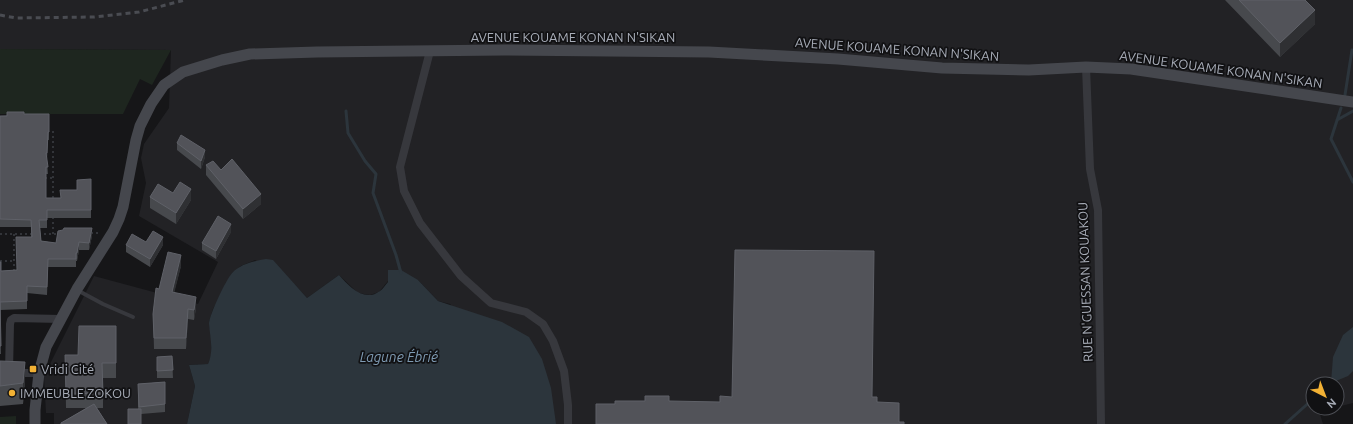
<svg xmlns="http://www.w3.org/2000/svg" width="1353" height="424" viewBox="0 0 1353 424" font-family="Ubuntu,sans-serif">
  <style>
    .built { fill: #222225 }
    .green { fill: #1e261f }
    .water { fill: #2c353c }
    .lines { fill: none; stroke-linecap: round; stroke-linejoin: round }
    .stream { stroke: #2c353c; stroke-width: 3 }
    .path { stroke: #3d3f44; stroke-width: 1.5; stroke-dasharray: 2 3; stroke-linecap: butt }
    .lane { stroke: #37383d; stroke-width: 4 }
    .street { stroke: #37383d; stroke-width: 8 }
    .secondary { stroke: #45474d; stroke-width: 11 }
    .rail { stroke: #4a4c52; stroke-width: 3; stroke-dasharray: 5 4; stroke-linecap: butt }
    .wall { fill: #47494d }
    .shaded-wall { fill: #2f3033 }
    .building { fill: #525359; stroke: #5f6168 }
    .poi-dot { fill: #f2b134; stroke: #111113; stroke-width: 1.5 }
    .labels { text-anchor: middle; dominant-baseline: central; stroke-width: 3.5; stroke-linejoin: round; paint-order: stroke }
    .street-label { font-size: 13px; fill: #a8adb8; stroke: #111113 }
    .poi-label { font-size: 13px; fill: #a8adb8; stroke: #111113; text-anchor: start }
    .water-label { font-size: 14px; font-style: italic; fill: #7f9bb3; stroke: #111113 }
  </style>
  <rect width="100%" height="100%" fill="#161618"/>
  <path class="built" d="M0 0H1353V403L1337 407V384H1313V408H1331L1319 411 1323 424H556L450 304 438 301 418 280 388 281 379 292 370 295 358 293 339 275 307 298 295 285 255 260 241 266 232 273 213 309 209 322 211 336V357L208 364 189 365 195 386 187 424H54V413H46L44 376 94 276 198 304 218 262 139 216 146 183 141 158 144 144 169 108 171 50 0 49Z"/>
  <path class="green" d="M0 49 171 50 152 85 140 79 123 114H0Z
    M16 416V424H0V417Z"/>
  <path class="water" d="M266 259 273 260 307 298 339 275C349 286 364 303 380 291 383 289 385 285 388 282V270H401L418 280 438 301 502 322 529 337 542 359 551 388 556 424H187L195 386 189 365 208 364C214 351 210 337 209 324 209 315 226 280 232 273 240 264 255 261 266 259Z
    M1353 327V371L1348 376 1331 383 1333 357 1343 335Z"/>
  <g class="lines">
    <path class="stream" d="M1345 95 1352 50
      M1341 108 1331 139 1353 182
      M346 111 348 133 365 161 376 174 373 193 396 255 401 273
      M1337 120 1353 111
      M1285 424 1313 399"/>
    <path class="path" d="M45 178H53
      M53 198V130
      M91 233H101
      M0 234H33
      M39 234H59
      M53 234V216
      M0 261H14
      M14 271V234"/>
    <path class="lane" d="M77 290 103 304 133 317"/>
    <path class="street" d="M430 51 400 167 404 191 420 223 461 276 491 303 526 312 543 324 553 341 564 371 568 405V424
      M1086 67 1090 169 1098 210 1101 424
      M9 372 10 324 11 320 14 318 61 319
      M0 373H39"/>
    <path class="secondary" d="M35 424V410L39 373 46 347 77 289 113 232 119 219 123 207 136 140 140 126 151 104 164 85 183 72 222 60 250 54 317 52 504 50 709 52 838 59 942 68 1029 70 1086 67 1131 69 1353 102"/>
    <path class="rail" d="M0 15 16 18 94 17 139 12 185 0"/>
  </g>
  <path class="wall" d="M1225 0H1305L1315 24 1280 57Z
    M24 114H49V140H48L47 160 48 174H46V198H60L77 190 91 179V218H47V228H40L41 241 56 243 92 236 89 250H79L77 261H76V267H48L47 295 27 293V309L0 310 1 354H0V262L1 271 17 270 31 237V227H0V116Z
    M177 143 205 157 201 169 177 150Z
    M206 165 221 170 261 204 243 219 206 175Z
    M173 193 191 200 176 224 150 208V197Z
    M231 232 216 259 202 250V243Z
    M146 242 163 245 150 267 126 252V245Z
    M181 266 174 292 196 308 194 320 188 319 186 349H154L153 314 159 289Z
    M116 326V378H103V408H97L107 424H61V423L86 408H66L65 355H78Z
    M172 356 173 378H157V357Z
    M0 361 25 382 23 404 0 406Z
    M165 382V412L141 414 138 409V384Z"/>
  <path class="shaded-wall" d="M1315 10V24L1280 57V43Z
    M205 150V157L201 169V161Z
    M191 189V200L176 224V213Z
    M261 194V204L243 219V209Z
    M231 224V232L216 259V251Z
    M92 228V236L89 250V243Z
    M163 237V245L150 267V259Z
    M79 242V250L77 261V253Z
    M181 255V266L172 302V292Z
    M196 297V308L194 320V310Z
    M188 309V319L186 349V338Z
    M25 362V382L23 404V383Z"/>
  <path class="building" d="M1239 0H1305L1315 10 1280 43Z
    M7 112H24V114H49V132H48L47 153H46L48 167H46V198H61L60 190H77V180L91 179V210H47V220H39L41 241 56 243 58 231 63 230 64 228H92L89 243 79 242 77 253H76V259H48L47 287 27 286V301L0 302 1 346H0V262H1V271L17 270 16 237H32L31 220 0 219V116H7Z
    M181 135 205 150 201 161 177 143Z
    M232 159 261 194 243 209 206 165 213 161 221 170Z
    M180 182 191 189 176 213 150 197 158 184 173 193Z
    M218 216 231 224 216 251 202 243Z
    M153 231 163 237 150 259 126 245 132 234 146 242Z
    M735 250 874 251 872 397H877V402L899 403V422H904V424H596V404H615V401H645V396H669V401L720 402V396L732 397Z
    M168 252 181 255 172 292 196 297 194 310 188 309 186 338H154L153 314 156 288 159 289Z
    M79 326H116V363H102L103 394 66 393 65 355H78Z
    M172 356 173 370 157 371V357Z
    M0 361 25 362 23 383 0 386Z
    M165 382V404L139 407 138 384Z
    M94 404 107 424H61V423Z
    M128 409H141V424H128Z"/>
  <g class="poi-dot">
    <rect x="29" y="365" width="8" height="8" rx="2"/>
    <circle cx="12" cy="393" r="4"/>
  </g>
  <g class="labels">
    <g class="street-label">
      <text x="573" y="37">AVENUE KOUAME KONAN N'SIKAN</text>
      <text transform="translate(897 49) rotate(4)">AVENUE KOUAME KONAN N'SIKAN</text>
      <text transform="translate(1221 69) rotate(8)">AVENUE KOUAME KONAN N'SIKAN</text>
      <text transform="translate(1085 282) rotate(-92)">RUE N'GUESSAN KOUAKOU</text>
    </g>
    <g class="poi-label">
      <text x="41" y="369">Vridi Cité</text>
      <text x="20" y="393">IMMEUBLE ZOKOU</text>
    </g>
    <g class="water-label">
      <text x="399" y="357">Lagune Ébrié</text>
    </g>
  </g>
  <g transform="translate(1325 396) rotate(138)"><circle r="19" fill="#111113" stroke="#4d4f55"/>
  <path d="M0-3L7 15L0 10L-7 15Z" fill="#f2b134"/>
  <text y="-6" font-size="11" font-weight="bold" text-anchor="middle" fill="#a8adb8">N</text>
  </g>
</svg>
